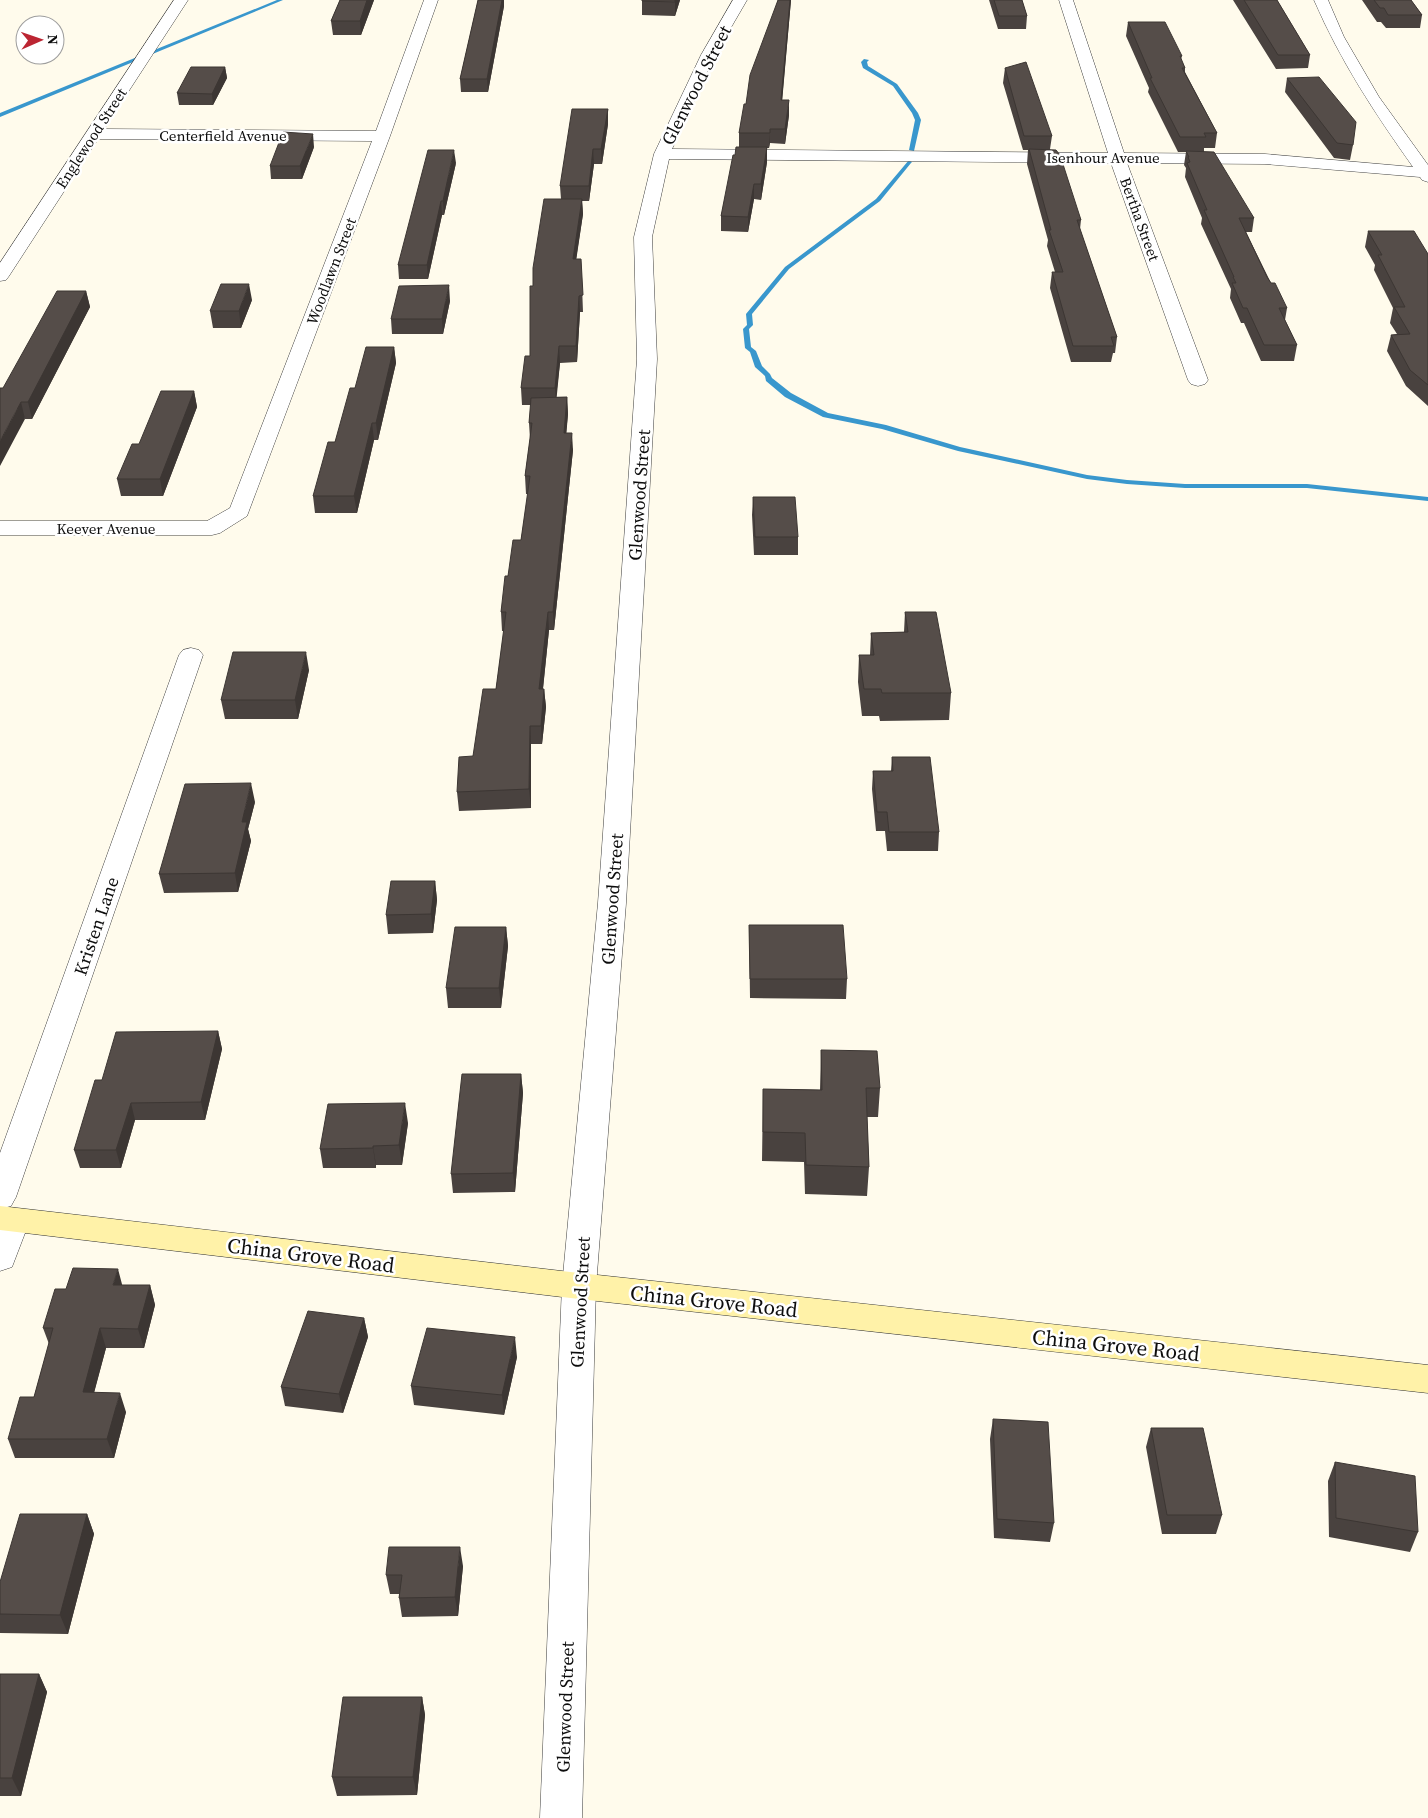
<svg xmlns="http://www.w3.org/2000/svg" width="1428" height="1818" viewBox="0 0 1428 1818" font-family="'Source Serif 4',serif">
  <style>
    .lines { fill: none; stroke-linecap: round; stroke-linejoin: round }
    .stream { fill: #3997cd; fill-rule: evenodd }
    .street-casing { stroke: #404040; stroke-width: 1 }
    .secondary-casing { stroke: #2f2f2f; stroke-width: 1 }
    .street { fill: #fff; fill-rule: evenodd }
    .secondary { fill: #fff2a8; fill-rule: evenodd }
    .wall { fill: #49423f }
    .shaded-wall { fill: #3c3633 }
    .building { fill: #554d49; stroke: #3c3633 }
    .labels { text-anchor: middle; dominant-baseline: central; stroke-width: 5; stroke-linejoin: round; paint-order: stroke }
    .far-street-label { font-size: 15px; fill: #0d0d0d; stroke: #fff }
    .street-label { font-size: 18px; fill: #0d0d0d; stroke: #fff }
    .near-street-label { font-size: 21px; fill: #0d0d0d; stroke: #fff }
  </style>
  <rect width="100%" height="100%" fill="#fffbec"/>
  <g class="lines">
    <path class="stream" d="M277 0H283L0 117V113Z
      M864 59 869 60 867 62 868 66 897 84 918 113 921 120 914 151 909 150 915 120 912 113 893 86 863 68 861 62Z
      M909 160 912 162 911 163 880 201 789 269 752 314 753 325 749 329 751 347 756 351 762 366 770 374 772 378 791 393 828 413 886 425 960 447 1087 475 1127 480 1185 484H1307L1428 497V501L1307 488H1185L1127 484 1087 479 958 451 882 429 823 417 785 397 766 381 765 376 755 367 750 352 745 348 743 329 747 325 746 314 785 267 876 199Z"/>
    <defs>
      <path id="street" d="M174 0H188L104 129 376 131 424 0H438L390 136 247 516 220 533 212 535H0V521H207L230 508 372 141 98 139 9 276 6 280 0 281V263Z
        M733 0H747L715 55 672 149 1108 153 1059 0H1073L1124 153 1265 154 1413 167C1374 112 1341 62 1314 0H1328L1344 37 1379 97 1428 165V182L1422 180 1420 177 1265 164 1127 163 1208 380 1205 384 1198 386 1191 384 1188 380 1111 163 669 159 652 237 657 359 626 903 596 1286 582 1818H540L562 1286 598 903 637 359 634 237 654 154 701 55Z
        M191 648 199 650 203 655 16 1197 11 1206 0 1209V1153L179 655 183 650Z
        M14 1208 25 1211 30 1220 12 1267 0 1271V1216L3 1211Z"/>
      <path id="secondary" d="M0 1206 579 1273 1428 1365V1393L579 1299 0 1230Z"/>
    </defs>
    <use href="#street" class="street-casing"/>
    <use href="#secondary" class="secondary-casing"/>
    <use href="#street" class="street"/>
    <use href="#secondary" class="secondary"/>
  </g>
  <path class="wall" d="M340 0H374L361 35H333L331 21Z
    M478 0H504V6L488 92H461L460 79Z
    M680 0 675 16 642 15V1Z
    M778 0H791L782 100 789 115 785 144 770 143 769 148H767V162L761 200 754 199 748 232 721 231V216L735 155 739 147V133L746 104Z
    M989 0H1022L1027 16 1026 29H998Z
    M1233 0H1277L1310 55 1308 68 1276 69Z
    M1362 0H1411L1422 15 1420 28H1386L1381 22H1377Z
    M1128 22 1182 56 1181 59 1185 68V72L1217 133 1215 148H1204V152L1254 218 1252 232H1246L1271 283 1287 308 1285 320 1297 345 1294 361H1261L1244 323H1241L1230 298 1231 289 1201 224 1202 218 1185 177 1186 168 1184 165 1186 152H1178L1148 92 1149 88 1126 36Z
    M225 67 227 78 213 105H179L177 93Z
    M1005 68 1052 136 1050 149 1081 220 1080 229 1117 337 1115 353H1113L1111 362H1071L1050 288 1052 272H1055L1047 246 1048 240 1027 164 1028 150H1023L1003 83Z
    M1287 78 1353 145 1350 160 1334 158 1285 92Z
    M608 109V124L602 164H594L589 201H582L583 214 576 259H581L583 312H580L577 362 560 363 556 397H567L568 414 566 433 573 450 554 630H549L543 689H544L546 707 542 744H531V808L459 811 457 792 473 756 496 689 504 631H502L501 612 508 576 521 540 528 494H526L525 476 530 439 529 423 531 405H522L521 388 530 356 533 286 561 199 560 186Z
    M314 147 302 179H271L270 166Z
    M456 163 444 215H442L428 279H399L398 265Z
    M1368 231 1428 254V406L1406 386 1387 351 1391 335 1397 334 1390 323 1393 308 1374 270 1375 265 1365 247Z
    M86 291 90 307 32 419H25L3 388Z
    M252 300 241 328H213L210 311Z
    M450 301 443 334H392L391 319Z
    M394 347 396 363 378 440H374L357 513H315L313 496 335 442 355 388Z
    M194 391 197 407 163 496H121L117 479Z
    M753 497 798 537V555H754L752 515Z
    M905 612 951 693 949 720 880 721 879 716H862L858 682 859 655H870L871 633 904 632Z
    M309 670 298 719H225L221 700Z
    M892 757 939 832 938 851H887L885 831H876L872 789 873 771H891Z
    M255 802 248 829 251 841 238 892 164 893 159 874Z
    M435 881 437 900 433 933 388 934 386 915Z
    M749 925 847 979 846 999 750 998Z
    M506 927 508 946 501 1008H448L446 988Z
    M218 1031 222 1049 205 1120H135L121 1168H80L74 1150 102 1080Z
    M821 1050 880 1088 878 1117H867L869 1167 867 1196 805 1194 804 1162 762 1161 763 1089 820 1090Z
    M521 1074 523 1093 515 1192 453 1193 451 1174Z
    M408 1123 402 1165H376V1168H323L320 1149Z
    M123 1285H150L155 1305 144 1348H106L94 1392 126 1412 114 1458H15L8 1439 34 1397 49 1344 43 1328Z
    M364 1318 368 1337 343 1413 285 1406 281 1387Z
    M517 1357 504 1415 414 1405 411 1386Z
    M993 1419 1054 1523 1050 1542 994 1538 990 1439Z
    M1151 1428 1222 1515 1216 1534H1162L1146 1447Z
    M1335 1462 1418 1532 1410 1552 1329 1537 1328 1481Z
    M87 1514 94 1534 68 1634 0 1633V1582Z
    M463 1566 458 1616 402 1617 399 1598V1594H390L386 1575Z
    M0 1674H39L47 1692 21 1796H0Z
    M422 1697 425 1715 417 1795 337 1796 332 1777Z"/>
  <path class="shaded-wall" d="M367 0H374L361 35 360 21Z
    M502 0H504V6L488 92 487 79Z
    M675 0H680L675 16Z
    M790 0H791L781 114V100Z
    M225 67 227 78 213 105 212 94Z
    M789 100V115L785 144V129Z
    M608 109V124L602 164 601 149Z
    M770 129V143L769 148 770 133Z
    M313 134 314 147 302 179 300 166Z
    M767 147V162L761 200V184Z
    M593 149 594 164 589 201V186Z
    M454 150 456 163 444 215 443 201Z
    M754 184V199L748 232V217Z
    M582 199 583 214 574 275 573 259Z
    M441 201 442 215 428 279 427 265Z
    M249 284 252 300 241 328 239 311Z
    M449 285 450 301 443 334 442 319Z
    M86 291 90 307 32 419 28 402Z
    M579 296 580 312 577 362 576 346Z
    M559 346 560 363 556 404 555 388Z
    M394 347 396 363 378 440 376 423Z
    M194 391 197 407 163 496 160 479Z
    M567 397 568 414 565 450 564 433Z
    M21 402 25 419 0 466V441Z
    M372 423 374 440 357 513 354 496Z
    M572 433 573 450 554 630 553 612Z
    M548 612 549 630 541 707 539 689Z
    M306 652 309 670 298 719 295 700Z
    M544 689 546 707 542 744 541 726Z
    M530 726 531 744V808L529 789Z
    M251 783 255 802 248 829 251 841 238 892 235 873 242 822Z
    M435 881 437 900 433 933 431 914Z
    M506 927 508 946 501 1008 499 988Z
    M218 1031 222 1049 205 1120 201 1102Z
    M521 1074 523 1093 515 1192 513 1173Z
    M131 1103 135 1120 121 1168 116 1150Z
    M405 1103 408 1123 402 1165 399 1145Z
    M373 1146 376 1165V1168L373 1148Z
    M118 1269 123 1288 113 1285Z
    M150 1285 155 1305 144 1348 138 1329Z
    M364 1318 368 1337 343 1413 339 1394Z
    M100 1328 106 1348 89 1412 83 1392Z
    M515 1337 517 1357 504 1415 502 1395Z
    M120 1393 126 1412 114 1458 107 1439Z
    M87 1514 94 1534 68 1634 60 1615Z
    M460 1547 463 1566 458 1616 455 1597Z
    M39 1674 47 1692 21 1796 12 1778Z
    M422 1697 425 1715 417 1795 413 1777Z"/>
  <path class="building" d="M340 0H367L360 21H331Z
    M478 0H502L487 79H460Z
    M642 0H675V2L642 1Z
    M778 0H790L781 100H789L785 129H770V133H739L744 104H746L750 75Z
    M994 0H1022L1027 16H999Z
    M1244 0H1277L1310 55H1278Z
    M1374 0H1411L1422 15H1388L1384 8H1380Z
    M1128 22H1165L1182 56H1180L1185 68H1182L1217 133H1204L1206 137H1180L1150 78H1152Z
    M1026 62 1052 136H1024L1005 68Z
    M191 67H225L212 94 177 93Z
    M1319 77 1356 122 1353 145 1337 143 1287 78Z
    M572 109H608L601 149H593L589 186H560Z
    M283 132 313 134 300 166H270Z
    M736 147H767L761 184H754L748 217 721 216 733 155H735Z
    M1029 149 1056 150 1060 155 1081 220H1077L1117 337H1111L1114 346H1073L1052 272H1063L1049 230H1051Z
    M428 150H454L443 201H441L427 265H398Z
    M1186 151 1214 152 1254 218H1239L1267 277 1271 283H1275L1287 308H1279L1297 345H1264L1247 308H1243L1232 283H1236L1233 277H1234L1204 210H1207L1187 163 1190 162 1188 157H1189Z
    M544 199H582L573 259H581L583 295 579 296 576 346H559L555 388H521L525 356H530V286H533V268Z
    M1368 231H1414L1428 254V385L1410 370 1391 335 1410 334 1394 307H1405L1378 255H1382Z
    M221 284H249L239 311H210Z
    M449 285 442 319H391L399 286Z
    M57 291H86L28 402H21L0 441V388H3Z
    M366 347H394L376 423H372L354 496H313L328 442H335L350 388H355Z
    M161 391H194L160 479H117L132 444H139Z
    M567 397 564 433H572L553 612H548L539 689H544L541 726H530L529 789 457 792 459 757 473 756 483 689H496L506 612H501L505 576H508L513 540H521L530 476H525L532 423H529L531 398Z
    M753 497H795L798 537H755Z
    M905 612H936L951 693H882L881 689H864L859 655H874L871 633 908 632Z
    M233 652H306L295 700H221Z
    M892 757H930L939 832H889L887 812H877L873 771H893Z
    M251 783 242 822H247L235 873 159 874 185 784Z
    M391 881H435L431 914 386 915Z
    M749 925H843L847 979H750Z
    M455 927H506L499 988H446Z
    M218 1031 201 1102 131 1103 116 1150H74L95 1080H102L116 1032Z
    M821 1050 877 1051 880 1088H866L869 1167 806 1165 805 1133 763 1132V1089L822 1090Z
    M462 1074H521L513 1173 451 1174Z
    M405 1103 399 1145 373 1146V1148L320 1149 328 1104Z
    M73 1268 118 1269 113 1285H150L138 1329 100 1328 83 1392 120 1393 107 1439H8L20 1397H34L53 1328H43L55 1289H66Z
    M308 1311 364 1318 339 1394 281 1387Z
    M427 1328 515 1337 502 1395 411 1386Z
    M993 1419 1048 1422 1054 1523 997 1519Z
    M1151 1428H1203L1222 1515H1167Z
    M1335 1462 1415 1476 1418 1532 1336 1518Z
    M20 1514H87L60 1615 0 1614V1582Z
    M389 1547H460L455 1597 399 1598 402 1575H386Z
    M0 1674H39L12 1778H0Z
    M343 1697H422L413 1777H332Z"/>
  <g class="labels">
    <g class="far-street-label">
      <text x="223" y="135">Centerfield Avenue</text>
      <text transform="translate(91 138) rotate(-57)">Englewood Street</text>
      <text x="1103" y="157">Isenhour Avenue</text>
      <text transform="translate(1140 219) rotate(70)">Bertha Street</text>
      <text transform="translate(331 271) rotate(-69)">Woodlawn Street</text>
      <text x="106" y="528">Keever Avenue</text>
    </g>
    <g class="street-label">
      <text transform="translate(696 85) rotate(-63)">Glenwood Street</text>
      <text transform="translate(639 495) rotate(-86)">Glenwood Street</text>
      <text transform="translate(612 899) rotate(-86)">Glenwood Street</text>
      <text transform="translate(96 926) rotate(-71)">Kristen Lane</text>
      <text transform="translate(580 1302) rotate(-87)">Glenwood Street</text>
      <text transform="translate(565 1707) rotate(-88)">Glenwood Street</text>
    </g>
    <g class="near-street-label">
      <text transform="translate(311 1255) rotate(7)">China Grove Road</text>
      <text transform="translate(714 1301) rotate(6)">China Grove Road</text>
      <text transform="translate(1116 1345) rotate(6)">China Grove Road</text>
    </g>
  </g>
  <g transform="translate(40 40) rotate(88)"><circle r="24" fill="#ffffff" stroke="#9e9e9e"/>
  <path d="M0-4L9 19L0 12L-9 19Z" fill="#bc2532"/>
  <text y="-8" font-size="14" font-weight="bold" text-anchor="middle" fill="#0d0d0d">N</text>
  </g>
</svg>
